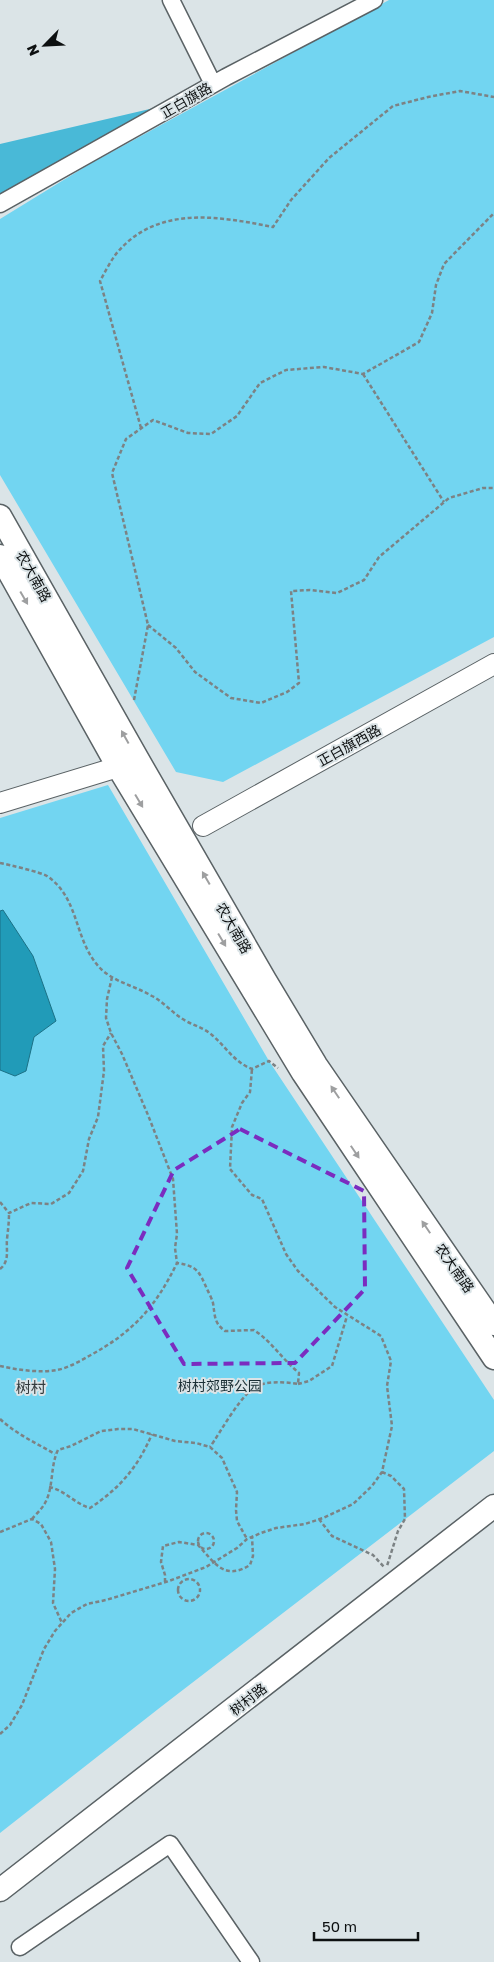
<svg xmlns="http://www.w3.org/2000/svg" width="494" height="1962" viewBox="0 0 494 1962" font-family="'Golos Text','Noto Sans SC',sans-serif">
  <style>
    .green { fill: #72d5f1 }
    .forest { fill: #49b9d7 }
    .water { fill: #219bb8; stroke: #1b7186 }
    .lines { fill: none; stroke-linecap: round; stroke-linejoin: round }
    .minor-casing { stroke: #5a6265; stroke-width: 19 }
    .tertiary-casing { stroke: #5a6265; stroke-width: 22 }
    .secondary-casing { stroke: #5a6265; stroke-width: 25 }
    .path { stroke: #7c8284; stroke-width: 2.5; stroke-dasharray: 4 2.5; stroke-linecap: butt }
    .minor { stroke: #fff; stroke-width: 16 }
    .tertiary { stroke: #fff; stroke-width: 20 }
    .secondary { stroke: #fff; stroke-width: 22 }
    .oneway { fill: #9e9fa0 }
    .marked { fill: none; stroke: #7b2cbf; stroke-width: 4; stroke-dasharray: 10 6; stroke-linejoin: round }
    .labels { text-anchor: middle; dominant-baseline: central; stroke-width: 4; stroke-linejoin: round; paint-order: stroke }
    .street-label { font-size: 14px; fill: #0d1011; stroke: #dbe4e7 }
    .park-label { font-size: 14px; fill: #1b2f35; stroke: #dbe4e7 }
    .neighbourhood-label { font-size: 15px; fill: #333b3d; stroke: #dbe4e7 }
  </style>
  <rect width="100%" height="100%" fill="#dbe4e7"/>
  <path class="green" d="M389 0H494V637L223 782 176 772 0 475V219L88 165Z
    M108 785 269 1061 494 1400V1451L162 1706 0 1833V818Z"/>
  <path class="forest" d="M154 108 0 194V144Z"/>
  <path class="water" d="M3 910 33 956 56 1021 34 1037 26 1071 15 1076 0 1070V911Z"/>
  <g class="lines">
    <defs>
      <path id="minor" d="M171 0 213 84
        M0 204 226 77 374 0
        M20 1947 170 1844 251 1962"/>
      <path id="tertiary" d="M0 803 118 767
        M203 826 494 664"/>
      <path id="secondary" d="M0 516 137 758 265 980 316 1065 494 1324
        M0 556 118 767 303 1073 494 1358
        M0 1890 494 1506"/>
    </defs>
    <use href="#minor" class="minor-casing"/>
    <use href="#tertiary" class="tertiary-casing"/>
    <use href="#secondary" class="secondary-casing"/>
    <path class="path" d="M363 374 444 502
      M141 428 100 281C105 272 110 262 116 254 156 205 218 216 273 227L291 200 329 158 393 106 428 97 460 91 494 97
      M148 625 176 648 195 672 231 698 261 703 287 692 299 683 291 591 310 590 337 593 364 580 379 557 449 498 483 488H494
      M134 700 148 625 112 473 126 439 153 420 188 433 211 434 237 416 260 383 286 370 324 367 363 374 419 342 432 313 436 285 444 264 494 213
      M0 863C10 865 40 872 47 876 81 899 73 942 102 970 117 983 135 986 152 996 164 1002 173 1014 186 1021 195 1026 204 1028 212 1035 226 1047 234 1062 252 1069L269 1061 278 1068
      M112 977 107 999 106 1018 111 1033 122 1054 148 1115 173 1179 177 1234 175 1248 177 1263
      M0 1202 9 1213 31 1203 51 1204 69 1193 83 1171 89 1139 98 1117 104 1071 103 1046 111 1033
      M0 1269C10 1261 6 1250 7 1239 8 1230 9 1222 9 1214
      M0 1366C18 1370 39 1373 57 1370 68 1368 80 1361 89 1356 133 1332 155 1308 177 1263 197 1266 199 1271 207 1289 209 1293 212 1299 213 1303 215 1316 214 1323 225 1331L254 1330C272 1342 282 1359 299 1373L298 1384C285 1382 272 1381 259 1385 244 1389 220 1433 210 1447
      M298 1384 309 1381 332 1366 347 1316
      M0 1419C16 1434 36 1443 55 1454
      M382 1472 391 1476 404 1489 405 1519 398 1531 387 1566
      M49 1487C65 1490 75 1504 90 1508 120 1488 138 1467 152 1434
      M32 1519C36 1514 42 1509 45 1503 54 1487 50 1466 58 1450L71 1446 101 1431 118 1429H133L175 1441 196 1443 210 1447 222 1458 237 1492 236 1510 237 1521 247 1539
      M319 1519 332 1536 373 1555 385 1568
      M0 1532 32 1519 41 1524 51 1542 55 1569 53 1603 62 1623
      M198 1541a8 8 0 1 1 16 0a8 8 0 1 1-16 0Z
      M178 1590a11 11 0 1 1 22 0a11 11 0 1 1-22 0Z
      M165 1582V1575L161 1562 163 1546 179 1542 198 1545C215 1563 224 1581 250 1565L253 1556 252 1537
      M0 1734 10 1725 22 1705 44 1649 55 1631 71 1613 87 1604 106 1600 169 1581 206 1567 237 1548 247 1539 261 1533 276 1528 305 1524 323 1518 353 1504 372 1486 382 1472 392 1426 387 1386 391 1361 381 1336 335 1307 298 1271 286 1254 262 1199 252 1195 230 1169 232 1127 242 1103 250 1092 252 1069"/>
    <use href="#minor" class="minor"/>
    <use href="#tertiary" class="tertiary"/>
    <use href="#secondary" class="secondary"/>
  </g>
  <defs><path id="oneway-solid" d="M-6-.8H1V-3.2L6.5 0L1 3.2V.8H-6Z" transform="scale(1.25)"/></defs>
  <g class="oneway">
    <use href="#oneway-solid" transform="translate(24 598) rotate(60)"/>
    <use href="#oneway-solid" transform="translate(125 737) rotate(-119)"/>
    <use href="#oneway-solid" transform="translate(139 801) rotate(59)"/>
    <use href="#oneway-solid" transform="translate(206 878) rotate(-120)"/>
    <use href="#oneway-solid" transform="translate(222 940) rotate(59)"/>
    <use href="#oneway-solid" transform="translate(335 1092) rotate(-124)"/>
    <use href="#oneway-solid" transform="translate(355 1152) rotate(56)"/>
    <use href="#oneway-solid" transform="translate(426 1227) rotate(-124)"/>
  </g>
  <path class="marked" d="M240 1129 364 1191 365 1289 295 1363 184 1364 127 1268 174 1170Z"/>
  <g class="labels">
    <g class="street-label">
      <text transform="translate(186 100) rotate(-30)">正白旗路</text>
      <text transform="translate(34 576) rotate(61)">农大南路</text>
      <text transform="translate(349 745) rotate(-29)">正白旗西路</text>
      <text transform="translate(234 928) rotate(60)">农大南路</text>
      <text transform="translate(455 1268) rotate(55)">农大南路</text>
      <text transform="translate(248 1699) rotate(-38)">树村路</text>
    </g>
    <g class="park-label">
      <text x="220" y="1385">树村郊野公园</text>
    </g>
    <g class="neighbourhood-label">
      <text x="31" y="1387">树村</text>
    </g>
  </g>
  <g transform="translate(45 45) rotate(246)" stroke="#dbe4e7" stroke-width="4" paint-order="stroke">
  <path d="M0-4L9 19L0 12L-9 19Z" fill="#0d1011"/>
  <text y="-8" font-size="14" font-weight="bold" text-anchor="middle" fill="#0d1011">N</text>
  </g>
  <path d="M314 1932v8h104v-8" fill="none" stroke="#0d1011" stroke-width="2.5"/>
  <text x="322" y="1932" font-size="15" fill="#0d1011" stroke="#dbe4e7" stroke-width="4" paint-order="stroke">50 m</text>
</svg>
